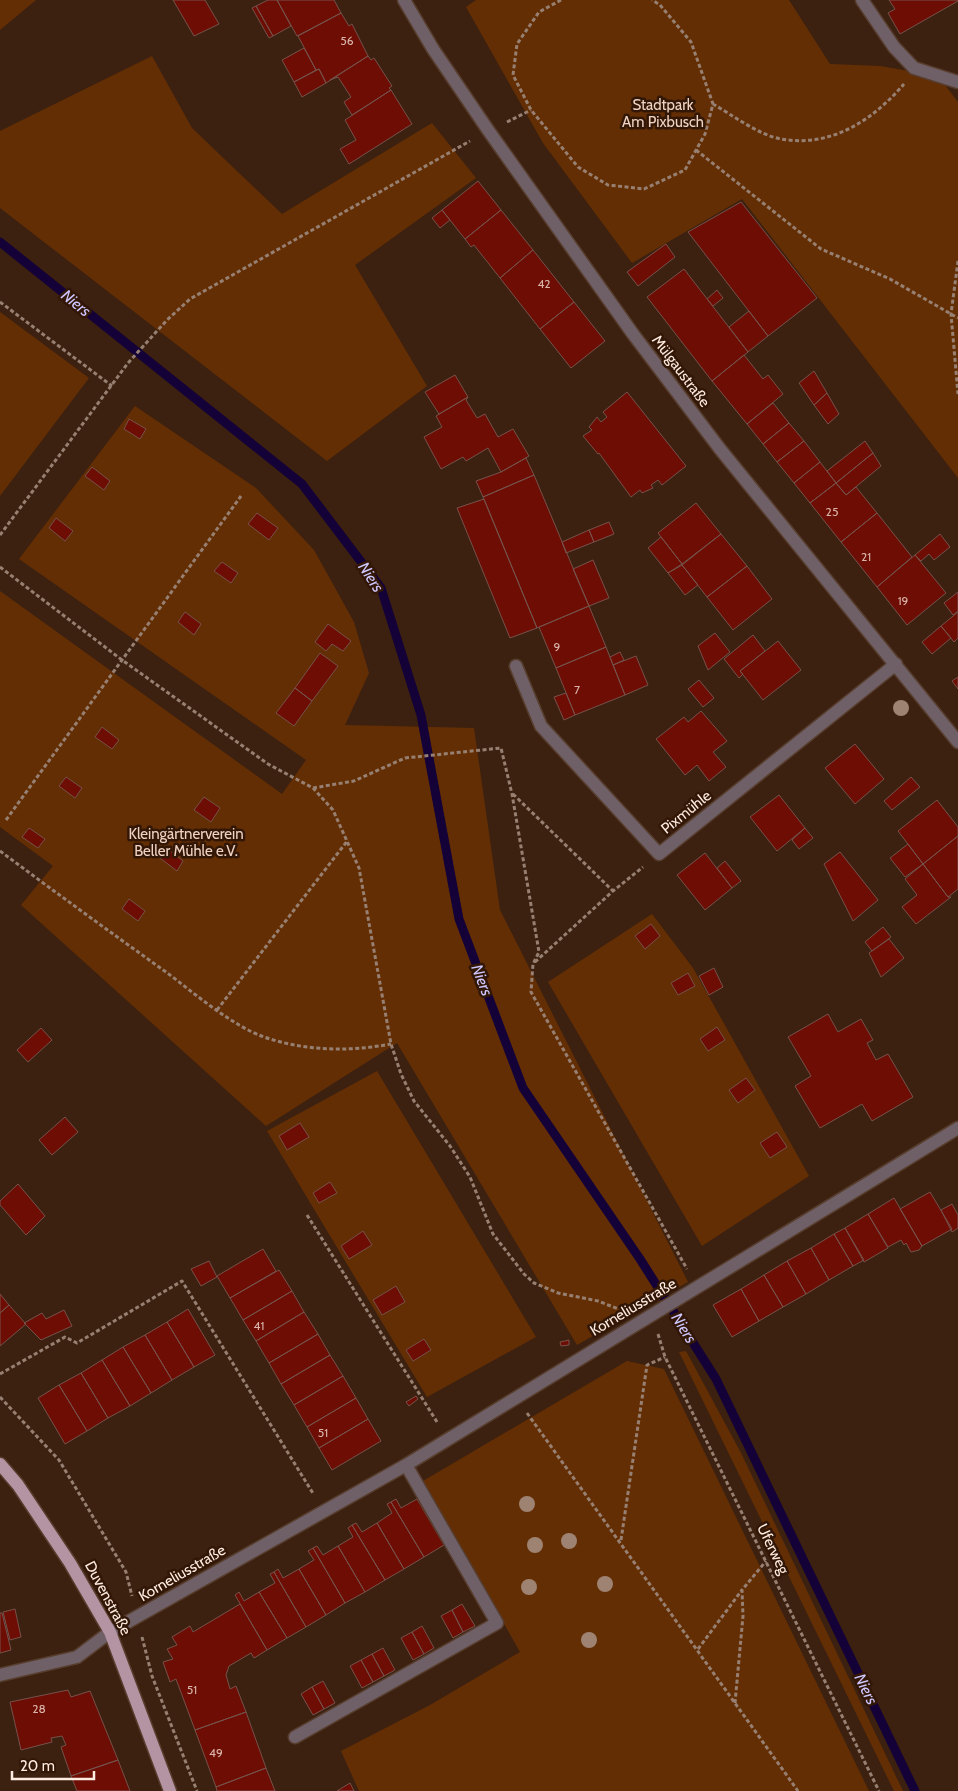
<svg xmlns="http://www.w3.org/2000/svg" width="958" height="1791" viewBox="0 0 958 1791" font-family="Cabin,sans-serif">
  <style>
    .green { fill: #642e04 }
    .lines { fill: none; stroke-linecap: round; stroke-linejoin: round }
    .stream { stroke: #140137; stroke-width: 9 }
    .building { fill: #6d0d04; stroke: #76524b }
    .minor-casing { stroke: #573d2d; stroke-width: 15 }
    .major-casing { stroke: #573d2d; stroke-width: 15 }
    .path { stroke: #978072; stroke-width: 3; stroke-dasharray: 4 2.5; stroke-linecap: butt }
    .minor { stroke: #6f5f66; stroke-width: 12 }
    .major { stroke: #b494a2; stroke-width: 12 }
    .tree { fill: #9f8372 }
    .labels { text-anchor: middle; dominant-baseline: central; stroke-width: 5; stroke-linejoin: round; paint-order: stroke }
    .number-label { font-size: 12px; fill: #dab4aa }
    .park-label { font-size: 15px; fill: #f0d3c3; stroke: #321707 }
    .street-label { font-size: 15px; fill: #ffece1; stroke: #321707 }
    .water-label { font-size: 16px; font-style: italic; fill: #cec7ff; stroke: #321707 }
  </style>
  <rect width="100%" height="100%" fill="#3c2110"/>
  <path class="green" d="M0 0H36L0 30Z
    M476 0H789L830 64 880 66 938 76 958 102V478L742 199 632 263 543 143 466 7Z
    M152 56 192 128 282 214 432 123 476 178 355 265 427 386 327 461 0 208V131Z
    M0 312 89 378 0 496Z
    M135 406 256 488 314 550 354 622 369 673 345 725 474 728 500 910 688 1282 577 1345 397 1043 266 1126 21 905 53 866 0 827V591L282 794 306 760 19 559Z
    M652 914 693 968 809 1176 702 1246 548 982Z
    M377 1071 536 1337 427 1397 267 1131Z
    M686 1351 741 1453 903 1791H894L679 1352Z
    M627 1361 664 1369 869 1791H359L341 1751 430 1705 520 1652 423 1481Z"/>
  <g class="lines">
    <path class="stream" d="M0 242 302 484 381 588 421 715 459 919 523 1088 640 1259 716 1379 915 1791"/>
  </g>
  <path class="building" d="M173 0H205L219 24 194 36Z
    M268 0H277L291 26 273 36 256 6Z
    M277 0H334L341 13 297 36Z
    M889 0H958V1L900 34 888 13 895 9Z
    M256 6 273 36 269 38 252 8Z
    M341 13 349 26 352 24 368 56 326 83 319 69 316 70 298 36Z
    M304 48 316 70 294 82 282 60Z
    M368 56 371 60 374 58 392 86 389 88 391 90 352 115 344 102 351 97 338 77 330 80Z
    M319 69 326 83 302 97 294 82Z
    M391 90 412 124 349 164 340 149 356 140 345 120Z
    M478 181 501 210 465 239 442 210Z
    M741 202 817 298 768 336 688 232Z
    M442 210 450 220 440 228 432 218Z
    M501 210 533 250 500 278 474 245 471 247 465 239Z
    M666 244 675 257 638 286 627 272Z
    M533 250 574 302 540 329 500 278Z
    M684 269 748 352 712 381 647 297Z
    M717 290 723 298 713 306 707 299Z
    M574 302 605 341 571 368 540 329Z
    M749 311 768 336 748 352 729 327Z
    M744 355 763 379 768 375 783 394 747 424 712 381Z
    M814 371 827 393 814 405 799 383Z
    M455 375 468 397 439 414 425 392Z
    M627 392 686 466 662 485 658 480 651 485 653 488 642 493 640 490 631 497 599 453 598 454 583 436 592 430 589 427 597 417 601 422 607 417 603 412Z
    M827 393 839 414 828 424 814 405Z
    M468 397 466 400 477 418 485 414 498 437 513 429 529 456 501 472 488 448 466 461 463 457 441 469 424 437 442 427 436 416Z
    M773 403 789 423 763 444 747 424Z
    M129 419 146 429 140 439 124 429Z
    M789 423 804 441 777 462 763 444Z
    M804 441 820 462 794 483 777 462Z
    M865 441 873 453 836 483 827 471Z
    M873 453 881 466 846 495 836 483Z
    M526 458 534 475 483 497 476 481 501 472Z
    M820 462 836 483 810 503 794 483Z
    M92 467 110 481 104 490 85 476Z
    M534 475 589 606 537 628 483 497Z
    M836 483 846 495 856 487 877 513 841 542 810 503Z
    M484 499 537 628 510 638 457 508Z
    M696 503 721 534 682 564 658 533Z
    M257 513 278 528 269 540 248 524Z
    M877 513 912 557 877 587 841 542Z
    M56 518 73 531 65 541 49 528Z
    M609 522 614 534 594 542 589 530Z
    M589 530 594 542 566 553 562 542Z
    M721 534 747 566 707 597 682 565Z
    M940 534 950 547 934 560 929 554 921 561 915 555Z
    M661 537 682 564 668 573 648 548Z
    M915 555 946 593 907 625 877 587Z
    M593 560 609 598 589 606 573 569Z
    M222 562 238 573 231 583 214 571Z
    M682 565 698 585 685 595 668 573Z
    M747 566 772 599 733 630 707 597Z
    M958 592V611L953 615 944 603Z
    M589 606 606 647 556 668 539 627Z
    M185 612 201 624 194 635 178 622Z
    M958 612V638L954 642 941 626Z
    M328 624 351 641 343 651 332 644 326 651 315 642Z
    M941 626 951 638 932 654 922 642Z
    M715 633 730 652 708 670 698 646Z
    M753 635 765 651 740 671 743 674 739 678 724 659Z
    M778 641 801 670 763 700 740 671Z
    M606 647 625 695 575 715 556 668Z
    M620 652 624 660 613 665 610 657Z
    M320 653 338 666 312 701 295 688Z
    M636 656 648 685 625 695 613 665Z
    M958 677V689L952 681Z
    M699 680 714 698 703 707 688 689Z
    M295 688 312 701 294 726 276 713Z
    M566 693 575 715 564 720 554 697Z
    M701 711 727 741 713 752 726 767 709 781 697 765 685 775 656 739 684 717 688 722Z
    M102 727 119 740 112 749 95 737Z
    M855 744 884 779 855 804 825 768Z
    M66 777 82 788 75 798 59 786Z
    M911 777 920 787 892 810 884 801Z
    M779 795 805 828 777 851 750 817Z
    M204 797 220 808 211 822 194 810Z
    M937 800 958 827V836L923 864 898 831Z
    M29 828 45 839 38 848 22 837Z
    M805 828 813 838 799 849 792 840Z
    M958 836V889L948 897 923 864Z
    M908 844 923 864 905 877 890 858Z
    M168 849 183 861 177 871 160 858Z
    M840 852 878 900 853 921 824 864Z
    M705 853 732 888 705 910 677 875Z
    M725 861 741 881 732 888 717 868Z
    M923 864 948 897H951L916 924 902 907 917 895 905 879Z
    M129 899 145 911 138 921 122 909Z
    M651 924 660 936 645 949 635 936Z
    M883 927 891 937 872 951 865 942Z
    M889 939 904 958 881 977 869 953Z
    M714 968 723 987 709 995 699 976Z
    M688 973 695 986 678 995 671 983Z
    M828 1014 838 1032 861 1019 873 1040 867 1043 876 1060 888 1054 913 1097 872 1121 862 1104 820 1128 795 1086 811 1076 788 1037Z
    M717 1027 725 1040 708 1051 700 1039Z
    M41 1028 52 1040 28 1062 17 1050Z
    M746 1078 755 1090 738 1103 729 1090Z
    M65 1117 78 1132 52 1155 39 1140Z
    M300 1123 309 1137 287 1150 279 1136Z
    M777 1132 787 1147 770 1158 760 1143Z
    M330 1182 337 1193 319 1203 313 1193Z
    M18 1184 45 1216 26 1235 0 1205V1201Z
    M930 1192 952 1229 922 1246 900 1209Z
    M894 1198 922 1246 919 1250 911 1252 906 1243 904 1245 901 1240 888 1247 868 1214Z
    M952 1204 958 1215V1228L952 1232 941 1210Z
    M868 1214 888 1248 864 1262 845 1228Z
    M845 1228 864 1260 853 1266 834 1234Z
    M363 1231 372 1245 349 1259 341 1246Z
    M834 1234 853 1266 829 1280 811 1248Z
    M811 1248 829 1280 806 1294 787 1261Z
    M263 1249 276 1271 230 1298 217 1276Z
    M209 1261 217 1277 201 1286 191 1269Z
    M787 1261 806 1294 783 1307 764 1275Z
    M279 1270 292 1291 243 1320 230 1298Z
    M764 1275 783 1307 759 1321 741 1289Z
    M396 1286 405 1302 382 1315 373 1300Z
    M741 1289 759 1321 732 1337 713 1305Z
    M292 1291 304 1312 256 1341 243 1320Z
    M0 1294 9 1305 0 1313Z
    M9 1305 26 1324 0 1346V1313Z
    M188 1309 215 1355 194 1367 167 1322Z
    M64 1310 72 1326 41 1340 24 1323 42 1313 46 1319Z
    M304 1312 318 1334 269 1363 256 1341Z
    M167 1322 194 1367 172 1380 145 1335Z
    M318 1334 330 1355 281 1384 269 1363Z
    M145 1335 172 1380 151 1393 123 1347Z
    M424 1339 431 1350 413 1361 406 1350Z
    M569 1340V1345L561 1346 560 1342Z
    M123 1347 151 1393 130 1406 102 1360Z
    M330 1355 343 1376 294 1405 281 1384Z
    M102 1360 130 1406 108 1418 81 1373Z
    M81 1373 108 1418 87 1431 59 1385Z
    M343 1376 356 1398 307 1427 294 1405Z
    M59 1385 87 1431 65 1444 38 1398Z
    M416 1396 418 1399 409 1406 406 1402Z
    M356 1398 368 1419 319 1448 307 1427Z
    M368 1419 381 1441 332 1470 319 1448Z
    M396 1499 401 1508 417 1499 444 1545 424 1557 391 1502Z
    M391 1502 424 1557 404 1569 377 1523 392 1513 387 1504Z
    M356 1523 362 1532 377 1523 404 1569 385 1580 352 1525Z
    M352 1525 385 1580 365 1592 338 1546 353 1537 348 1528Z
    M317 1546 323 1555 338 1546 365 1592 345 1603 313 1548Z
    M313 1548 345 1603 326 1615 299 1569 314 1560 308 1551Z
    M278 1569 283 1578 299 1569 326 1615 306 1627 274 1572Z
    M274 1572 306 1627 287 1638 259 1592 275 1583 270 1574Z
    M239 1592 244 1601 259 1592 287 1638 267 1650 235 1595Z
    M240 1604 267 1650 254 1658 251 1653 229 1666 226 1675 230 1689 236 1686 246 1712 195 1730 176 1679 170 1682 163 1662 173 1659 167 1649 177 1645 172 1637 190 1626 193 1632Z
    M462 1604 475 1626 463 1632 452 1610Z
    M15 1609 21 1637 10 1640 3 1612Z
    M452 1610 463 1632 453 1638 441 1616Z
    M0 1613H2L11 1650 0 1653Z
    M422 1626 434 1648 424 1654 412 1632Z
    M412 1632 424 1654 413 1660 401 1638Z
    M383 1648 395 1670 384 1676 372 1654Z
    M372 1654 384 1676 373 1682 361 1660Z
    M361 1660 373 1682 362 1688 350 1666Z
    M323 1681 335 1703 324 1709 312 1687Z
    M312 1687 324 1709 313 1715 301 1694Z
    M68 1690 71 1697 90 1691 118 1760 71 1776 61 1747 66 1745 62 1736 51 1738 52 1742 21 1750 10 1702Z
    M246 1712 266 1768 216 1787 195 1730Z
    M118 1760 130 1791H77L71 1776Z
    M266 1768 275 1791H217L216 1787Z
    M350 1783 354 1791H337Z"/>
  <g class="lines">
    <defs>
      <path id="minor" d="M404 0 433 49 488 130 633 334 720 449 958 742
        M862 0 894 47 914 68 958 82
        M516 666 541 726 659 854 896 664
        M0 1675 77 1657 110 1632 406 1465 958 1128
        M295 1737 497 1623 406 1465"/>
      <path id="major" d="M0 1464 18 1485 70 1563 110 1632 170 1791"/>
    </defs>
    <use href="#minor" class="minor-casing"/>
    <use href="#major" class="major-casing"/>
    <path class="path" d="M561 0 539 12 517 44 513 75 531 110 578 167 608 185 644 189 685 170 705 134 713 104 691 42 660 5 652 0
      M713 104C732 115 759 135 781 139 831 148 873 120 904 84
      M507 122 531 110
      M696 150 821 249 890 279 958 318
      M958 261 951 314 958 394
      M0 302 112 386
      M0 535 128 363 167 320 190 299 470 141
      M0 567 122 660 268 764 313 788 333 810 359 868 391 1044 401 1074 414 1101 450 1146 470 1177 493 1234 524 1274 534 1283 558 1293 598 1301 621 1310
      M313 788 354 781 405 758 501 748 512 794 539 952 533 964 531 992 687 1269
      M513 794 613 891
      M6 820 241 496
      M0 851C55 892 110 932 166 972 194 993 231 1025 264 1037 305 1051 348 1052 391 1044
      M535 962 613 891 643 867
      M217 1010 348 840
      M307 1215 437 1422
      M658 1334 665 1357 879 1791
      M0 1374 65 1337 77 1343 182 1281 314 1495
      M0 1397 59 1460 126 1572 132 1596
      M527 1413 798 1791
      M621 1540 647 1365 665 1357
      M142 1637 152 1676 197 1791
      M698 1649 742 1590
      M735 1703 743 1616 742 1590 766 1561"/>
    <use href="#minor" class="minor"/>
    <use href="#major" class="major"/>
  </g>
  <g class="tree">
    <circle cx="901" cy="708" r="8"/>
    <circle cx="527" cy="1504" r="8"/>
    <circle cx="569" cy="1541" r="8"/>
    <circle cx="535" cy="1545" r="8"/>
    <circle cx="605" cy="1584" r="8"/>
    <circle cx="529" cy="1587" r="8"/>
    <circle cx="589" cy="1640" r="8"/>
  </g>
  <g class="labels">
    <g class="number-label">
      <text x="347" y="40">56</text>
      <text x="544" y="283">42</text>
      <text x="832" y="511">25</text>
      <text x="866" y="556">21</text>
      <text x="903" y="600">19</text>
      <text x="557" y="646">9</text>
      <text x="577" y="689">7</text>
      <text x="259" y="1325">41</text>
      <text x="323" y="1432">51</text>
      <text x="192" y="1689">51</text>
      <text x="39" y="1708">28</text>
      <text x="216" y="1752">49</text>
    </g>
    <g class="park-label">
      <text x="663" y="105">Stadtpark<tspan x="663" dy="17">Am Pixbusch</tspan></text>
      <text x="186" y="834">Kleingärtnerverein<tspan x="186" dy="17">Beller Mühle e.V.</tspan></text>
    </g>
    <g class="street-label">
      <text transform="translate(681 371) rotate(53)">Mülgaustraße</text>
      <text transform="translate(686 812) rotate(-39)">Pixmühle</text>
      <text transform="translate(633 1307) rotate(-31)">Korneliusstraße</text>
      <text transform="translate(773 1549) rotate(64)">Uferweg</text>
      <text transform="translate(182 1573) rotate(-30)">Korneliusstraße</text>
      <text transform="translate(108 1598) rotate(62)">Duvenstraße</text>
    </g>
    <g class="water-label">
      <text transform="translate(76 303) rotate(39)">Niers</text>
      <text transform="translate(371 577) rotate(57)">Niers</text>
      <text transform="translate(482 980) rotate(69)">Niers</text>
      <text transform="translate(684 1328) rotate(58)">Niers</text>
      <text transform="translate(866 1689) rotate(64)">Niers</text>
    </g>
  </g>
  <path d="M12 1771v8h82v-8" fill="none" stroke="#ffece1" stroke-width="2.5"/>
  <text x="20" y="1771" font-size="15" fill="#ffece1" stroke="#321707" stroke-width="4" paint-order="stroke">20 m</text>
</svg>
